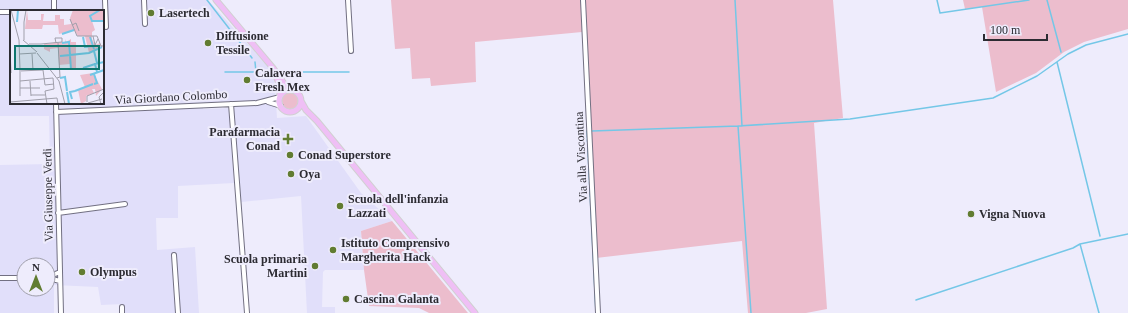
<svg xmlns="http://www.w3.org/2000/svg" width="1128" height="313" viewBox="0 0 1128 313" font-family="Georgia,serif">
  <style>
    .built { fill: #e1dffa; fill-rule: evenodd }
    .green { fill: #ecbdcd }
    .lines { fill: none; stroke-linecap: round; stroke-linejoin: round }
    .stream { stroke: #74c7e7; stroke-width: 1.5 }
    .minor-casing { stroke: #727082; stroke-width: 6 }
    .major-casing { stroke: #d1d0d2; stroke-width: 7 }
    .minor { stroke: #fff; stroke-width: 4 }
    .major { stroke: #efbff5; stroke-width: 5 }
    .poi-dot { fill: #617c31; stroke: #eeecfc; stroke-width: 1.5 }
    .labels { text-anchor: middle; dominant-baseline: central; stroke-width: 4; stroke-linejoin: round; paint-order: stroke }
    .poi-label { font-size: 12px; font-weight: bold; fill: #2c2b32; stroke: #eeecfc; text-anchor: start }
    .street-label { font-size: 12px; fill: #2c2b32; stroke: #eeecfc }
    .inset-river { fill: none; stroke: #74c7e7; stroke-width: 2 }
    .inset-road { fill: none; stroke: #a09fab; stroke-width: 1 }
    .view { fill: #0f766e; fill-opacity: 0.15; stroke: #0f766e; stroke-width: 2 }
    .inset-edge { fill: none; stroke: #2c2b32; stroke-width: 2 }
  </style>
  <rect width="100%" height="100%" fill="#eeecfc"/>
  <path class="built" d="M0 0H208L274 73 277 118 306 116 361 193 392 221 361 231 364 270H325L323 272 322 307H335V313H307L301 196 241 202 233 101 203 104V109L229 108 234 183 178 186V218H156L157 250 195 247 199 313H124L123 304 101 305 98 287 54 285V313H0V165L50 164 49 116H0ZM11 11H103V103H11ZM24 265H48V289H24Z"/>
  <path class="green" d="M391 0H581L582 32 475 42 476 82 431 86 430 78 412 79 410 48 395 49Z
    M585 0H833L843 118 814 123 827 309 806 313H748L742 241 596 258Z
    M963 0H1128V29L1084 42 1064 52 1036 73 996 92 982 7 965 9Z
    M282 101a8 8 0 1 1 16 0a8 8 0 1 1-16 0Z
    M392 221 468 313H429L419 308 369 306 364 270 361 231Z"/>
  <g class="lines">
    <path class="stream" d="M207 0 245 49
      M735 0 742 126
      M937 0 940 13 1029 0
      M1047 0 1061 52
      M249 54 252 58
      M1057 62 1100 236
      M225 72H256L255 62
      M283 72H349
      M587 131 596 313
      M592 131 738 126
      M916 300 1073 248 1080 244
      M751 313 738 126 850 119 993 98 1037 76 1068 54 1086 45 1128 34
      M1099 313 1080 244 1128 234"/>
    <defs>
      <path id="minor" d="M105 0 106 27
        M144 0 145 24
        M348 0 351 51
        M583 0 598 313
        M54 11V0
        M0 12H11
        M268 102 281 106
        M56 103 61 313
        M231 104 247 313
        M56 112 257 103 280 97
        M58 213 125 204
        M174 255 178 313
        M48 277 60 272
        M0 278H24
        M48 278 60 281
        M122 307V313"/>
      <path id="major" d="M216 0 273 68 285 85 293 90
        M276 76 280 86V95
        M279 101a11 11 0 1 1 22 0a11 11 0 1 1-22 0Z
        M301 101 306 110 317 121 475 313"/>
    </defs>
    <use href="#minor" class="minor-casing"/>
    <use href="#major" class="major-casing"/>
    <use href="#minor" class="minor"/>
    <use href="#major" class="major"/>
  </g>
  <g class="poi-dot">
    <circle cx="151" cy="13" r="4"/>
    <circle cx="208" cy="43" r="4"/>
    <circle cx="247" cy="80" r="4"/>
    <path d="M286 133h4v4h4v4h-4v4h-4v-4h-4v-4h4z"/>
    <circle cx="290" cy="155" r="4"/>
    <circle cx="291" cy="174" r="4"/>
    <circle cx="340" cy="206" r="4"/>
    <circle cx="971" cy="214" r="4"/>
    <circle cx="333" cy="250" r="4"/>
    <circle cx="315" cy="266" r="4"/>
    <circle cx="82" cy="272" r="4"/>
    <circle cx="346" cy="299" r="4"/>
  </g>
  <g class="labels">
    <g class="poi-label">
      <text x="159" y="13">Lasertech</text>
      <text x="216" y="36">Diffusione<tspan x="216" dy="14">Tessile</tspan></text>
      <text x="255" y="73">Calavera<tspan x="255" dy="14">Fresh Mex</tspan></text>
      <text x="280" y="132" text-anchor="end">Parafarmacia<tspan x="280" dy="14">Conad</tspan></text>
      <text x="298" y="155">Conad Superstore</text>
      <text x="299" y="174">Oya</text>
      <text x="348" y="199">Scuola dell'infanzia<tspan x="348" dy="14">Lazzati</tspan></text>
      <text x="979" y="214">Vigna Nuova</text>
      <text x="341" y="243">Istituto Comprensivo<tspan x="341" dy="14">Margherita Hack</tspan></text>
      <text x="307" y="259" text-anchor="end">Scuola primaria<tspan x="307" dy="14">Martini</tspan></text>
      <text x="90" y="272">Olympus</text>
      <text x="354" y="299">Cascina Galanta</text>
    </g>
    <g class="street-label">
      <text transform="translate(171 97) rotate(-3)">Via Giordano Colombo</text>
      <text transform="translate(581 157) rotate(-93)">Via alla Viscontina</text>
      <text transform="translate(48 195) rotate(-91)">Via Giuseppe Verdi</text>
    </g>
  </g>
  <g transform="translate(10 10)">
    <rect width="94" height="94" fill="#eeecfc"/>
    <path d="M17 0 18 10H31V4H34L33 11H45V5H50V9H54V15L61 14 60 8 63 0H94V11H82L85 20 82 22V29L85 35 90 33 92 37 79 43 75 26H68L64 20 49 24 48 15H33L32 19H15ZM56 29V32L61 29V32H66V59L61 60 60 54 49 55 48 38 40 39V42L34 39V34L55 32ZM83 63 92 79 86 86 85 79H82L84 83 76 86V91L71 94 68 80 75 77 70 65Z" fill="#ecbdcd"/>
    <path class="inset-river" d="M90 0 80 6 82 11H94M7 12 8 0M52 24 64 20M73 27 75 37 83 36M80 27 84 39M84 41 87 53M50 46 60 45 59 32 52 33M73 58 85 54M61 60 60 45 79 43 92 37M87 62 85 54 94 52M84 64 87 73 84 74M80 65 94 60M50 68 55 67 57 81M65 81 83 74M57 82 59 94M62 89 60 82 65 81"/>
    <path class="inset-road" d="M1 0 9 30M60 9 67 26H87L91 36H94M14 12V30M14 12 16 0M62 15 66 13 69 21M83 26 85 35 88 29M9 30 10 60M13 30 27 42M19 34H31L52 32V28H45L46 33M0 39 1 63M27 43 49 71 55 94M9 44 26 43M22 44 23 60M9 61 33 60 35 75 44 74M10 62V86M47 68 50 67 48 33M10 71 43 68 44 79 35 81 37 94M20 71 21 86M10 78H30M21 85H35M0 92 47 88 48 94M77 92V86L94 79M78 93 92 89M91 94 89 87 93 83"/>
    <path class="view" d="M5 36H89V59H5Z"/>
    <rect width="94" height="94" class="inset-edge"/>
  </g>
  <g transform="translate(36 277)"><circle r="19" fill="#eeecfc" stroke="#a09fab"/>
  <path d="M0-3L7 15L0 10L-7 15Z" fill="#617c31"/>
  <text y="-6" font-size="11" font-weight="bold" text-anchor="middle" fill="#2c2b32">N</text>
  </g>
  <path d="M984 34v6h63v-6" fill="none" stroke="#2c2b32" stroke-width="2"/>
  <text x="990" y="34" font-size="12" fill="#2c2b32" stroke="#eeecfc" stroke-width="3" paint-order="stroke">100 m</text>
</svg>
